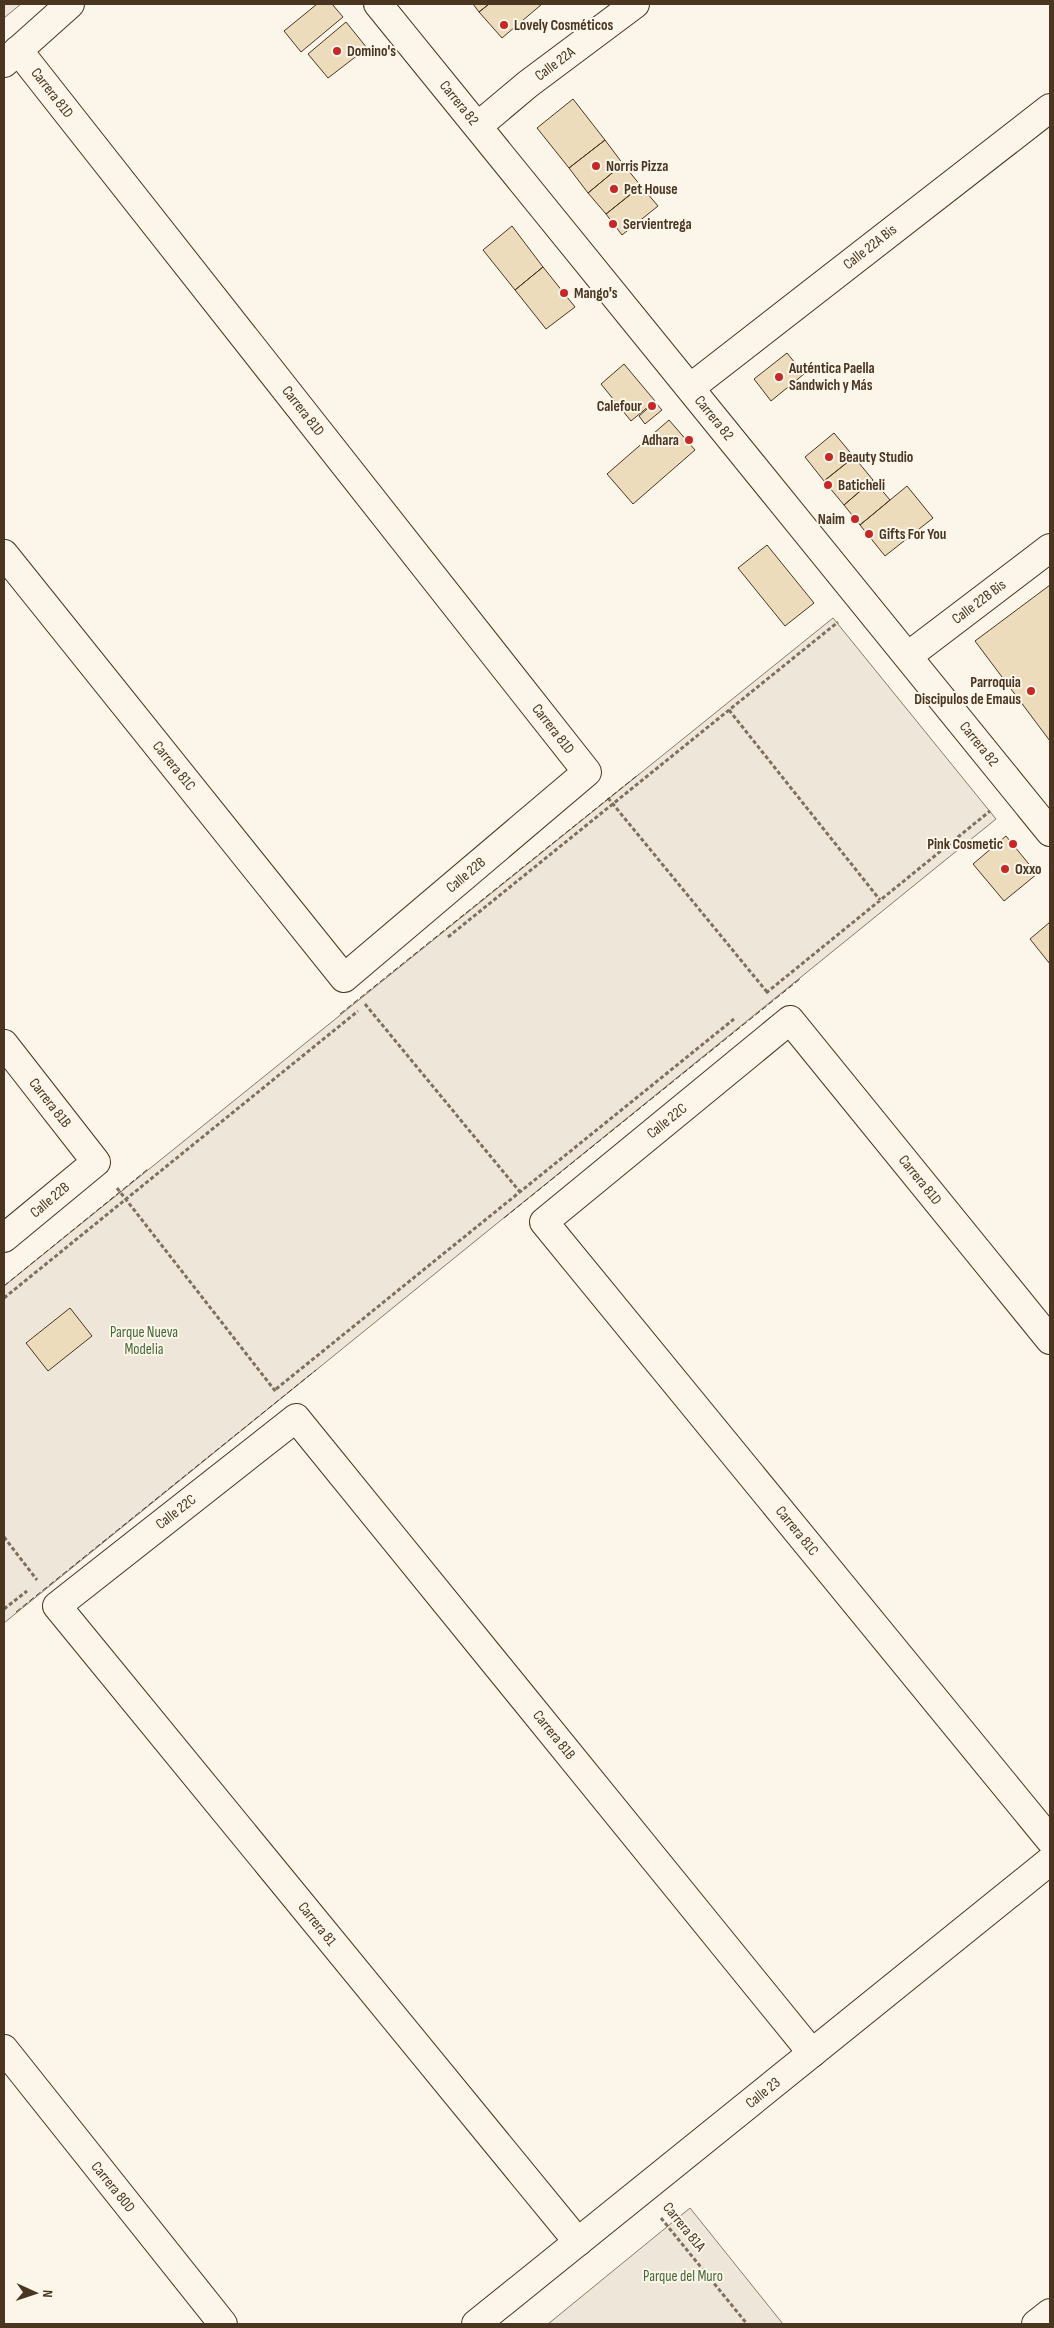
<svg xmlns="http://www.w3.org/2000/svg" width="1054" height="2328" viewBox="0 0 1054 2328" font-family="'Sofia Sans Condensed',sans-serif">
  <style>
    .green { fill: #ede6d9; stroke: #887966 }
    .building { fill: #ecdcbc; stroke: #4a3520 }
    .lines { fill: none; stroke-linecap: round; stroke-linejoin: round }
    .minor-casing { stroke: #4a3520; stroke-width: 30 }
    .tertiary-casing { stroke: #4a3520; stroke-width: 30 }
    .path { stroke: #7f6f5c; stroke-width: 3; stroke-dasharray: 4 2.5; stroke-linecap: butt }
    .minor { stroke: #fbf6e9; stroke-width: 28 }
    .tertiary { stroke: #fbf6e9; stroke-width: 28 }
    .fence { stroke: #4a3520; stroke-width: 1; stroke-dasharray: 6 2.5; stroke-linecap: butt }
    .poi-dot { fill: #c62828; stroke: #fbf6e9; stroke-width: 2 }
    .labels { text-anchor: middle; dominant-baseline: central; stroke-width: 4; stroke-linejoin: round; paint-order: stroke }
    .poi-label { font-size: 15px; font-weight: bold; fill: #4a3520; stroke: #fbf6e9; text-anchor: start }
    .street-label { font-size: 15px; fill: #4a3520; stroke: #fbf6e9 }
    .park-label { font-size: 15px; fill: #436837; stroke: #fbf6e9 }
  </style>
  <rect width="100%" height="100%" fill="#fbf6e9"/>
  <path class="green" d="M4 4H21L4 18Z
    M833 618 996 819 4 1623V1286Z
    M690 2208 783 2324H548Z"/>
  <path class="building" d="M317 4H332L343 17 301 52 284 31Z
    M473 4H489L479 12Z
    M489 4H542L502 38 479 12Z
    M346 22 367 48 328 78 308 54Z
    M573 99 605 140 569 168 537 128Z
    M605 140 623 164 588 193 569 168Z
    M623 164 641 186 606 214 588 193Z
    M641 186 658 206 622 235 606 214Z
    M512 226 543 267 515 290 483 250Z
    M543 267 575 307 546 329 515 290Z
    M787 353 804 374 771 401 754 379Z
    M624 364 655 401 631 421 601 384Z
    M655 402 662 410 645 424 639 416Z
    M669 420 695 450 633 504 607 474Z
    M834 433 854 457 824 481 805 457Z
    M854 457 873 480 844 505 824 481Z
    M873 480 890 500 860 525 844 505Z
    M907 486 933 518 885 556 860 525Z
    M767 545 814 603 785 626 738 568Z
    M1050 585V741L975 641Z
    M1006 836 1037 874 1004 901 973 864Z
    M1050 922V964L1030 939Z
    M70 1308 92 1336 48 1371 26 1343Z"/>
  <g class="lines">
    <defs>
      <path id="minor" d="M478 126 528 84 635 4
        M690 388 1050 108
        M4 554 344 978 587 772 18 50
        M908 656 1050 548
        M4 1044 96 1162 4 1238
        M1050 1340 790 1020 544 1222 1050 1840
        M4 2049 223 2324
        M578 2242 57 1606 296 1418 812 2053
        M1036 2324 1050 2313"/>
      <path id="tertiary" d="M378 4 1050 832
        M4 63 70 4
        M476 2324 1050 1861"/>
    </defs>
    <use href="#minor" class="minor-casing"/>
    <use href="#tertiary" class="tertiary-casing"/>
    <path class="path" d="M729 710 880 900
      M608 798 767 992
      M448 937 838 622
      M766 993 990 811
      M365 1004 520 1192
      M117 1188 276 1392
      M4 1298 358 1011
      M276 1389 734 1019
      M4 1537 37 1580
      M4 1609 27 1591
      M661 2218 747 2324"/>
    <use href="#minor" class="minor"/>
    <use href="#tertiary" class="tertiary"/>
    <path class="fence" d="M340 1014 639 774
      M504 1218 800 979
      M4 1286 148 1169
      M16 1612 316 1370"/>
  </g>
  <g class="poi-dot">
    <circle cx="504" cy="25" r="5"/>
    <circle cx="337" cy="51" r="5"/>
    <circle cx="596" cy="166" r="5"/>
    <circle cx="614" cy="189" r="5"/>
    <circle cx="613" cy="224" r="5"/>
    <circle cx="564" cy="293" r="5"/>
    <circle cx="779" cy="377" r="5"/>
    <circle cx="652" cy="406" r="5"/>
    <circle cx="689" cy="440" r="5"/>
    <circle cx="829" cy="457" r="5"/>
    <circle cx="828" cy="485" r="5"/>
    <circle cx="855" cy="519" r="5"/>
    <circle cx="869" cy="534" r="5"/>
    <circle cx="1031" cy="691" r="5"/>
    <circle cx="1013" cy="844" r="5"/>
    <circle cx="1005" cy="869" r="5"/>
  </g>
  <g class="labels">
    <g class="poi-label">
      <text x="514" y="25">Lovely Cosméticos</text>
      <text x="347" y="51">Domino's</text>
      <text x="606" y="166">Norris Pizza</text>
      <text x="624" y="189">Pet House</text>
      <text x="623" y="224">Servientrega</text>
      <text x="574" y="293">Mango's</text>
      <text x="789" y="368">Auténtica Paella<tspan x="789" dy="17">Sandwich y Más</tspan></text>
      <text x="642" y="406" text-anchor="end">Calefour</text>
      <text x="679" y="440" text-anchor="end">Adhara</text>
      <text x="839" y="457">Beauty Studio</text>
      <text x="838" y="485">Baticheli</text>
      <text x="845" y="519" text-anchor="end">Naim</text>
      <text x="879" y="534">Gifts For You</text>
      <text x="1021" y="682" text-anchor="end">Parroquia<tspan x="1021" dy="17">Discipulos de Emaus</tspan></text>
      <text x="1003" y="844" text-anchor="end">Pink Cosmetic</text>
      <text x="1015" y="869">Oxxo</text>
    </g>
    <g class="street-label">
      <text transform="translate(555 64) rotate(-37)">Calle 22A</text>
      <text transform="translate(52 93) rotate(52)">Carrera 81D</text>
      <text transform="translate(459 103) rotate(51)">Carrera 82</text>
      <text transform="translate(870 247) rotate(-38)">Calle 22A Bis</text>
      <text transform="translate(303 411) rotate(52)">Carrera 81D</text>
      <text transform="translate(714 418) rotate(51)">Carrera 82</text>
      <text transform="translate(979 602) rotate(-37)">Calle 22B Bis</text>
      <text transform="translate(553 729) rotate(52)">Carrera 81D</text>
      <text transform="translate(979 744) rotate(51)">Carrera 82</text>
      <text transform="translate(174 766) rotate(51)">Carrera 81C</text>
      <text transform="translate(466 875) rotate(-40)">Calle 22B</text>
      <text transform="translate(50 1103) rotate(52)">Carrera 81B</text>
      <text transform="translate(667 1121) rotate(-39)">Calle 22C</text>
      <text transform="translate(920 1180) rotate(51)">Carrera 81D</text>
      <text transform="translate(50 1200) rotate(-40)">Calle 22B</text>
      <text transform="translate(176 1512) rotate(-38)">Calle 22C</text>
      <text transform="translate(797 1531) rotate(51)">Carrera 81C</text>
      <text transform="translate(554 1735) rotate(51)">Carrera 81B</text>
      <text transform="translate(317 1924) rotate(51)">Carrera 81</text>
      <text transform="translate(763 2093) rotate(-39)">Calle 23</text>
      <text transform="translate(113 2187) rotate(51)">Carrera 80D</text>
      <text transform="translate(684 2227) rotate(51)">Carrera 81A</text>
    </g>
    <g class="park-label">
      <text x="144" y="1332">Parque Nueva<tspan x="144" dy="17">Modelia</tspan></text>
      <text x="683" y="2276">Parque del Muro</text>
    </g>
  </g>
  <rect width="1054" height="2328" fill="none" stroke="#4a3520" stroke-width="10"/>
  <g transform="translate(35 2293) rotate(93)" stroke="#fbf6e9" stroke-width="4" paint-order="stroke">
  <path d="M0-4L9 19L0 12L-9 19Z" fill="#4a3520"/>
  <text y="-8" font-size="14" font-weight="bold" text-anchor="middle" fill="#4a3520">N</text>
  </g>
</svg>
